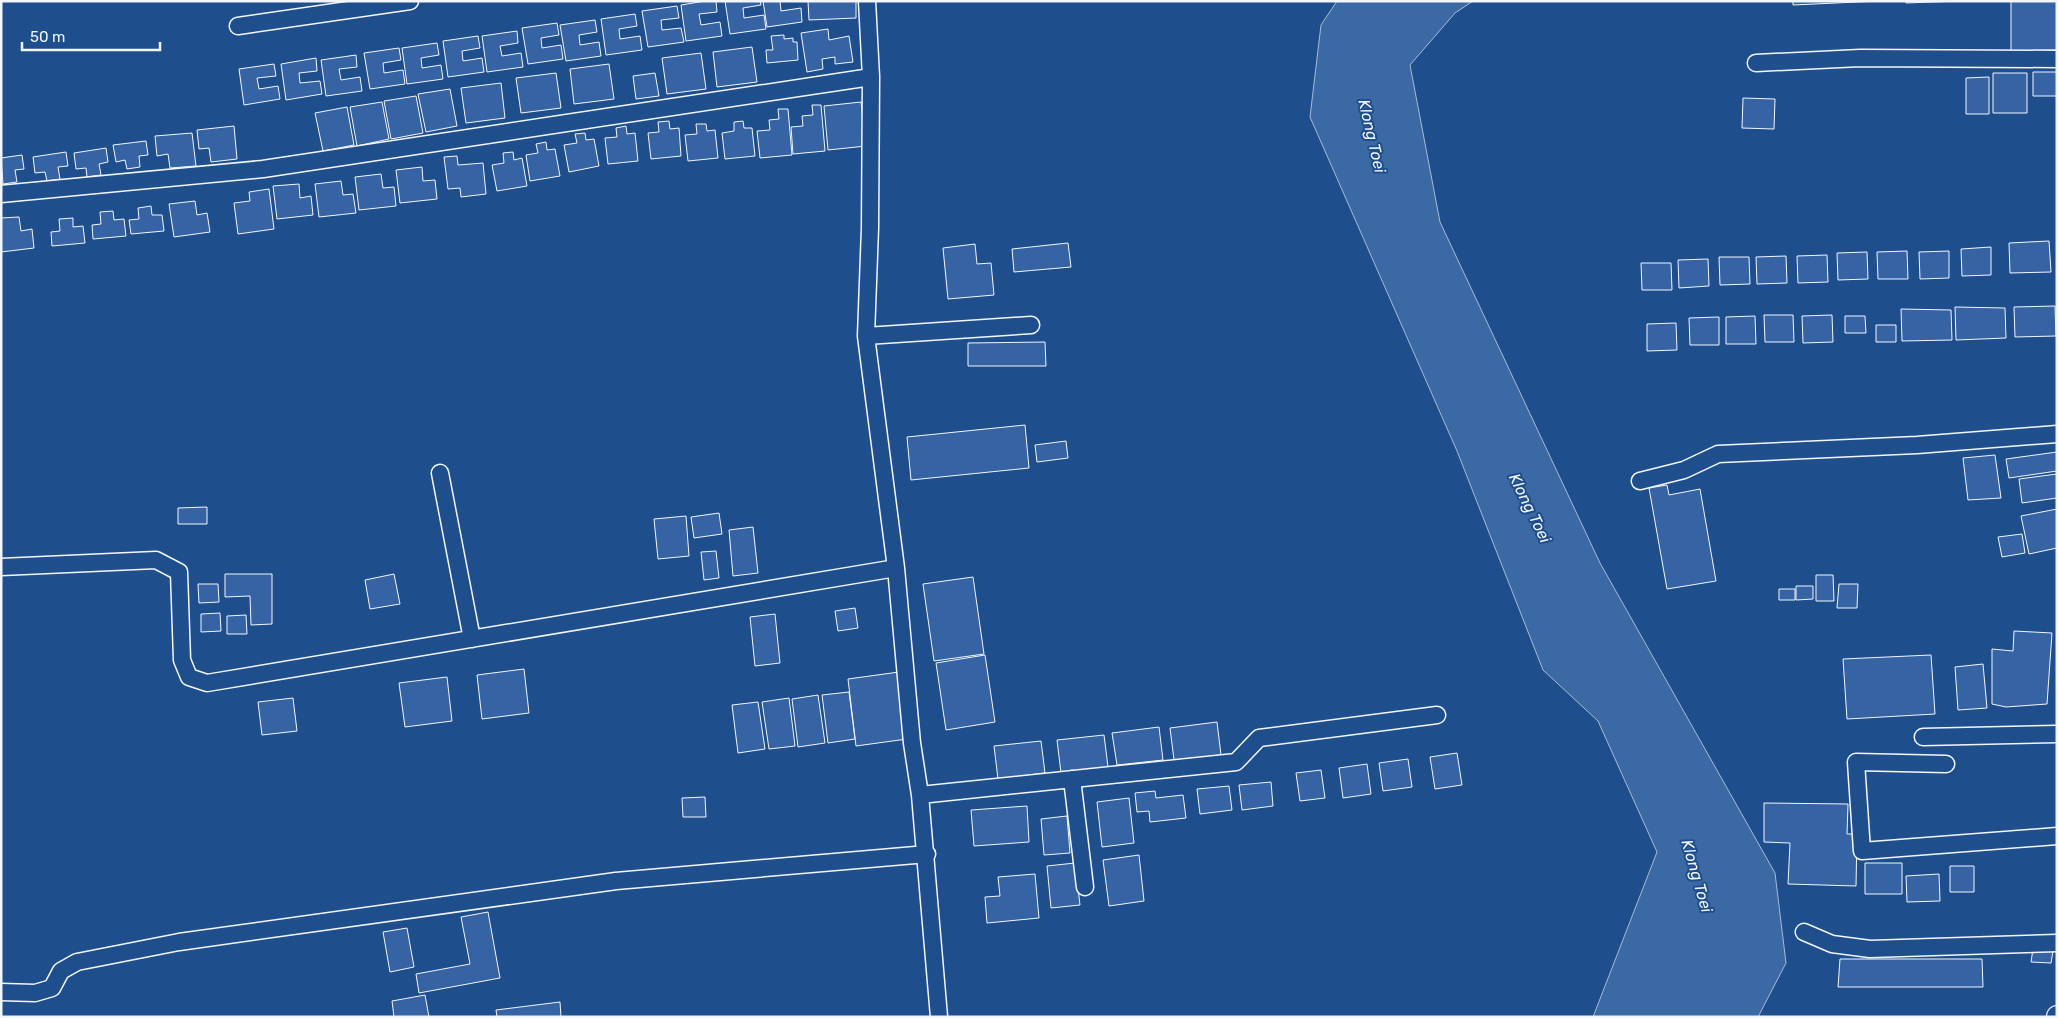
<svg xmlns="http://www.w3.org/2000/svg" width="2058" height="1018" viewBox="0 0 2058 1018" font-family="Rubik,sans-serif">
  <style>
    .water { fill: #3b69a3; stroke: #a8bbd7 }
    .building { fill: #3563a3; stroke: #f2f6ff }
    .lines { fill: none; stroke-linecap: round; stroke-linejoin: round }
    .minor-casing { stroke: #f2f6ff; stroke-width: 19 }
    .tertiary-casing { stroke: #f2f6ff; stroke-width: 22 }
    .minor { stroke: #1f4e8c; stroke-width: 16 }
    .tertiary { stroke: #1f4e8c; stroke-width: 20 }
    .labels { text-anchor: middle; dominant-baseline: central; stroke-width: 4; stroke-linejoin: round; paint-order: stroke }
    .water-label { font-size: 16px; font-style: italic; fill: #f2f6ff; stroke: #1f4e8c }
  </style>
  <rect width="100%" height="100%" fill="#1f4e8c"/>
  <path class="water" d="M1337 1H1473L1455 13 1410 65 1440 222 1600 563 1775 873 1786 963 1758 1017H1593L1657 852 1598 721 1543 670 1457 451 1310 117 1321 25Z"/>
  <path class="building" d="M705 1H716L717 12 699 14 701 25 720 22 722 36 686 41 681 5Z
    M725 1H760L761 5 743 8 744 18 764 15 766 29 730 34Z
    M763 1H780L781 11 801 8 802 22 767 27Z
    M808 1H856V18L809 20Z
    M1793 1H1879L1793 5Z
    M1906 1H1959L1906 3Z
    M2011 1H2057V50L2011 51Z
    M677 6 679 18 661 20 662 30 681 28 684 42 648 47 642 11Z
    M635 14 637 26 619 29 620 39 640 36 642 50 606 55 601 19Z
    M595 20 597 32 579 35 580 45 599 42 601 56 566 61 560 25Z
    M557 23 559 35 541 38 542 48 561 45 563 59 528 64 522 28Z
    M828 29 829 40 849 36 853 62 835 64V57L822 59 823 69 807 72 801 33Z
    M517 31 518 43 500 46 502 56 521 53 523 67 487 72 482 36Z
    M784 35V39L793 38V42H797L798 60 767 63 766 50H773L771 36Z
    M478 36 480 48 462 51 463 61 482 58 484 72 448 77 443 41Z
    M437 43 439 55 421 58 422 68 441 65 443 79 407 84 402 48Z
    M752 47 757 82 717 87 713 52Z
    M399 48 401 60 383 63 384 73 403 70 405 84 370 89 364 53Z
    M701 53 706 89 667 94 662 58Z
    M356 55 357 67 339 69 341 80 360 77 362 91 326 96 321 60Z
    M316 58 317 71 299 73 300 83 320 81 322 94 286 100 281 64Z
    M274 64 276 76 257 78 259 89 278 86 280 99 244 105 239 69Z
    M609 64 614 99 574 104 570 69Z
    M2033 72H2057V96H2033Z
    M556 73 561 108 521 113 516 78Z
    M655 73 659 96 636 99 633 76Z
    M1993 73H2027V113H1993Z
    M1989 77V114H1966V78Z
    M501 83 505 118 466 123 461 88Z
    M450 89 457 126 426 132 418 94Z
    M416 96 423 133 391 139 384 101Z
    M1743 98 1775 99 1774 129 1742 128Z
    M382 102 389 139 357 146 350 107Z
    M861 102 866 146 828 150 824 106Z
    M812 105H821L825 151 793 154 791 127 803 126 802 116 813 115Z
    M347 107 354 145 323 151 315 113Z
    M778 109H788L792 155 760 158 757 131 770 130 769 120 779 119Z
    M669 121 670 129 679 128 681 156 651 159 648 133 659 132 658 122Z
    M743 121 744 128H752L755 156 725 159 722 133 734 131V122Z
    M696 124H706L707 131 715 130 718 158 688 161 685 135 697 134Z
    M234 126 237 159 211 162 209 148 199 149 197 130Z
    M626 126 627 134 635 133 638 161 608 164 605 138 617 137 616 128Z
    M192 133 196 166 170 168 168 154 157 156 155 136Z
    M585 133 586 140 594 139 599 166 569 172 564 145 577 143 575 134Z
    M146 141 148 155 139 156 140 167 127 169 125 160 116 162 113 145Z
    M546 142 547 150 555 149 560 176 530 181 526 155 538 153 536 144Z
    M106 148 108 162 99 164 101 175 87 177 86 168 76 169 74 153Z
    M66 152 68 166 58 167 60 179 47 181 45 172 35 173 33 157Z
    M513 152 514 160 522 158 527 186 497 191 492 165 504 163 503 153Z
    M22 155 24 169 15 170 17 182 3 184 1 158Z
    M457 156 458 165 483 163 486 194 461 197 460 188 448 189 444 157Z
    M422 167 423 181 435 180 437 199 400 203 396 170Z
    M381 174 383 188 394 187 396 206 359 210 355 177Z
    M341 181 343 195 353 194 356 213 319 217 315 184Z
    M299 184 300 198 311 196 313 215 277 219 273 186Z
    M269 189 274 229 238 234 234 203 250 201 249 192Z
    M195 201 197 215 207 213 210 232 174 237 169 204Z
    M151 206 152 215H162L164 231 131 234 129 220 139 219 138 208Z
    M113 211 114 220 124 219 126 236 93 239 92 225 101 224 100 212Z
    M19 217 21 231 32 229 34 248 1 252V218Z
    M73 218V227L83 226 85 243 52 246 51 232 60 231 59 219Z
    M2049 241 2051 272 2010 273 2009 243Z
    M1068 243 1071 267 1014 272 1012 249Z
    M975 244 977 264 991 263 994 295 948 299 943 248Z
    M1991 247V275L1962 276 1961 249Z
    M1907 251 1908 279H1878L1877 252Z
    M1949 251V278L1920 279 1919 252Z
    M1867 252 1868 279 1838 280 1837 253Z
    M1827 255 1828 282 1798 283 1797 256Z
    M1786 256 1787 283 1757 284 1756 257Z
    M1719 257H1749L1750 284 1720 285Z
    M1708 259 1709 286 1679 288 1678 260Z
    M1641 263H1671L1672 290H1642Z
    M2055 306 2056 336 2015 337 2014 307Z
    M1955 307 2005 308 2006 338 1956 340Z
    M1901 309 1951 310 1952 340 1902 341Z
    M1764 315H1793L1794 342H1765Z
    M1832 315 1833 342 1803 343 1802 316Z
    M1755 316 1756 344H1726V317Z
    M1845 316H1865L1866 333H1845Z
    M1719 317V345H1690L1689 318Z
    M1676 323 1677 350 1647 351V324Z
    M1876 325H1896V342H1876Z
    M1045 342 1046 366H968V343Z
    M1025 425 1029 468 911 480 907 437Z
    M1066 441 1068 458 1037 462 1035 445Z
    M2057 452V471L2009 478 2006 459Z
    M1995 455 2001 498 1968 500 1963 458Z
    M2057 474V498L2022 503 2019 479Z
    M1667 485 1669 495 1700 489 1716 581 1667 589 1649 488Z
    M207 507V524H178V508Z
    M2057 509V548L2029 554 2021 516Z
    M719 513 722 534 694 538 691 517Z
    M686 516 689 556 658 559 654 519Z
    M753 527 758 573 733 576 729 530Z
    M2022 534 2025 553 2002 557 1998 537Z
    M716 551 719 578 704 580 701 552Z
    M225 574H272V624L251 625 250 596 225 597Z
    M394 574 400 604 370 609 365 580Z
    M1816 575H1833L1834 601H1816Z
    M973 577 984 654 934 661 923 584Z
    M198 584H218L219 602 199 603Z
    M1839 584H1858L1857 608H1837Z
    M1796 586H1813V599L1796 600Z
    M1779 589H1795V600H1779Z
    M855 608 858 628 838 631 835 611Z
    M220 613 221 631 201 632V614Z
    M775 614 780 663 755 666 750 617Z
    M246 615 247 634H227V616Z
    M2014 631 2052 633 2047 704 2006 707 1992 704V649L2013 651Z
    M985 655 995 722 946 730 936 663Z
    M1931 655 1935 714 1847 719 1843 659Z
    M1983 664 1987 708 1958 710 1955 667Z
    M524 669 529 713 482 719 477 675Z
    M899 672 907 739 856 746 848 679Z
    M447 677 452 721 405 727 399 683Z
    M849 692 855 739 828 743 822 695Z
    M818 695 825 743 798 747 792 699Z
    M293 698 297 731 262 735 258 702Z
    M789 698 795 746 769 749 762 702Z
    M758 702 765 749 738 753 732 705Z
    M1217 722 1221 755 1174 760 1170 728Z
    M1159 727 1163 760 1117 765 1112 733Z
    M1104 735 1108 767 1061 773 1057 740Z
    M1041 741 1045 773 998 779 994 746Z
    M1457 753 1462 785 1435 789 1430 757Z
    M1408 759 1412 787 1383 791 1379 763Z
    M1367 764 1371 794 1343 798 1339 768Z
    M1321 770 1325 798 1300 801 1296 773Z
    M1271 782 1273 806 1242 810 1239 785Z
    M1229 786 1232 810 1200 814 1197 789Z
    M1155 791 1156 798 1183 795 1186 818 1150 822 1149 811 1137 812 1135 793Z
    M705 797 706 817H683L682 798Z
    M1129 798 1134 843 1102 847 1097 802Z
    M1764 803 1848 804 1847 834H1857L1856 886 1788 884 1790 843 1764 842Z
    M1027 806 1029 842 974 846 971 810Z
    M1067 816 1070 853 1044 855 1041 819Z
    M1139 855 1144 901 1109 906 1103 860Z
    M1075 863 1080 905 1051 908 1047 866Z
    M1865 863H1902V894H1865Z
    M1950 866H1974V892H1950Z
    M1035 874 1039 918 987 923 985 897 1000 896 998 877Z
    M1939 874 1940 901 1907 902 1906 876Z
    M488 912 500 978 419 993 416 974 470 964 461 917Z
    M407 928 414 967 390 972 383 932Z
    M2033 949 2053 951 2051 963 2031 962Z
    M1840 959H1982L1983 987H1838Z
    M425 995 429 1017H394L392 1001Z
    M560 1002 561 1017H497L496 1010Z"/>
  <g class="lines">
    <defs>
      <path id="minor" d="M867 1 871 77 870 228 866 336 896 568 912 743 920 795 939 1017
        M238 26 410 1
        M1756 63 1860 58 2057 59
        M1 194 263 169 871 77
        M866 336 1031 325
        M440 473 472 639
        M1640 481 1684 470 1718 454 1917 445 2057 434
        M1 567 156 560 179 572 182 660 189 677 207 683 896 568
        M1923 737 2057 734
        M1946 764 1856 762 1862 851 2057 836
        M1072 779 1085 887
        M920 795 1236 762 1259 738 1437 715
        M1804 932 1832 944 1870 949 2057 943
        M1 992 35 993 52 988 61 971 77 962 179 942 616 881 927 854"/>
      <path id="tertiary" d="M2057 1017V1016"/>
    </defs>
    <use href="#minor" class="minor-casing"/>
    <use href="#tertiary" class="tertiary-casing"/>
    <use href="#minor" class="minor"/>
    <use href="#tertiary" class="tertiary"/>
  </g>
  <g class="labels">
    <g class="water-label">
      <text transform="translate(1372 136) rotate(77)">Klong Toei</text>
      <text transform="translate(1530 508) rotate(64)">Klong Toei</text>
      <text transform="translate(1697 876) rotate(74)">Klong Toei</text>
    </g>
  </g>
  <rect width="2058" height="1018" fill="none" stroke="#f2f6ff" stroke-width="5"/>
  <path d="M22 42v8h138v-8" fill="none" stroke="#f2f6ff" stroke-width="2.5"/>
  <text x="30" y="42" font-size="15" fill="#f2f6ff" stroke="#1f4e8c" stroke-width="4" paint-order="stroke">50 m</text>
</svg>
